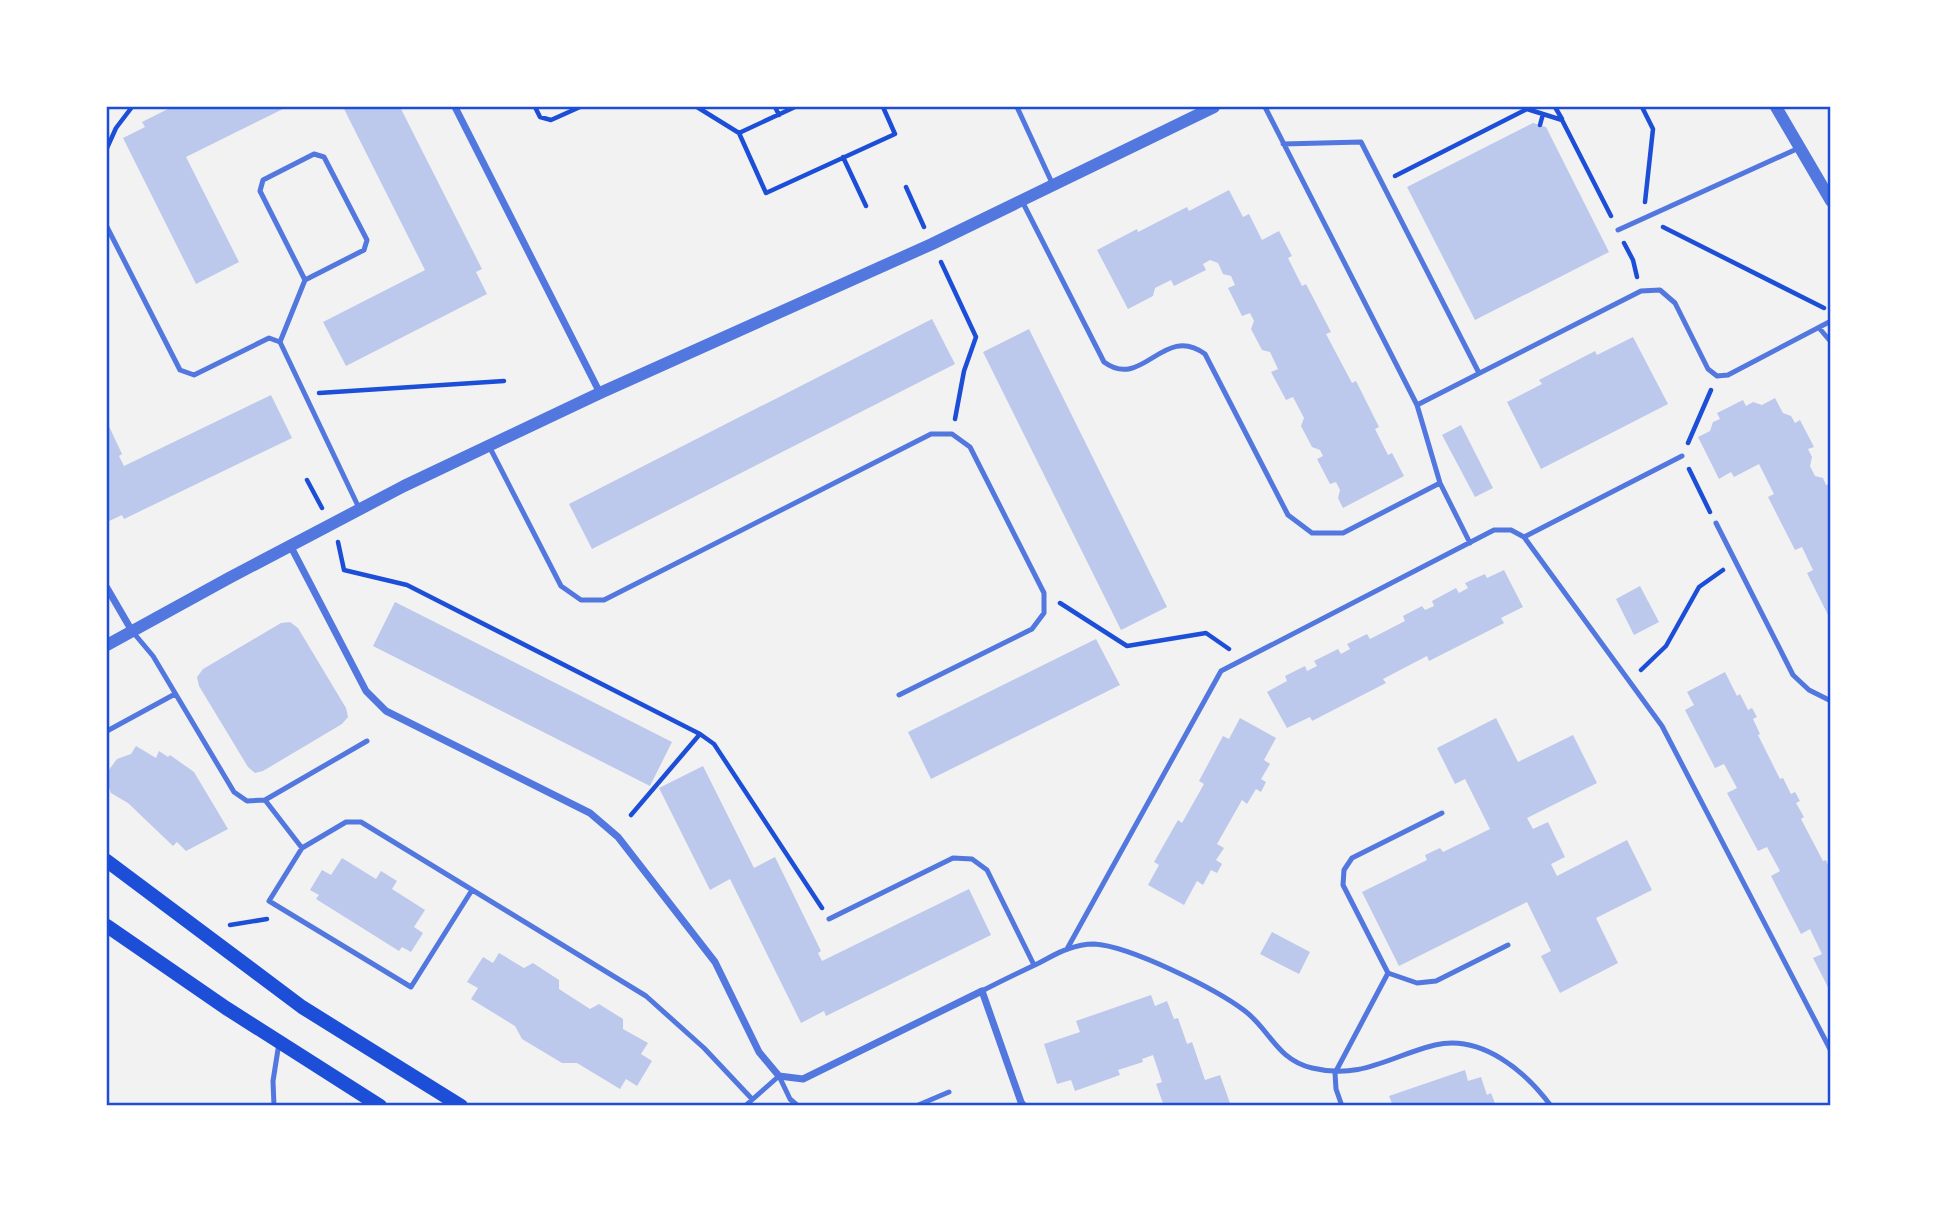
<svg xmlns="http://www.w3.org/2000/svg" width="1938" height="1213" viewBox="0 0 1938 1213" font-family="Mulish,sans-serif">
  <style>
    .building { fill: #bdc9ec }
    .lines { fill: none; stroke-linecap: round; stroke-linejoin: round }
    .path { stroke: #1d4ed8; stroke-width: 4.5 }
    .service { stroke: #5277de; stroke-width: 5 }
    .minor { stroke: #5277de; stroke-width: 7 }
    .tertiary { stroke: #5277de; stroke-width: 12 }
    .secondary { stroke: #1d4ed8; stroke-width: 14 }
    .neatline { fill: none; stroke: #1d4ed8; stroke-width: 2.5 }
  </style>
  <rect width="100%" height="100%" fill="#f2f2f2"/>
  <path class="building" d="M172 107H287L186 157 239 262 196 284 123 138 145 127 142 122Z
    M343 107H400L482 269 476 272 487 294 346 366 323 322 425 270Z
    M1533 123 1546 127 1609 252 1475 320 1407 187Z
    M1229 190 1243 217 1249 214 1262 240 1279 231 1292 256 1288 258 1302 286 1306 284 1331 332 1326 334 1352 383 1356 381 1379 427 1375 429 1388 455 1392 453 1404 476 1343 508 1338 498 1340 490 1336 482 1330 484 1317 459 1323 456 1320 450 1312 447 1301 426 1304 418 1293 397 1286 400 1271 372 1278 369 1270 352 1262 350 1251 329 1254 321 1250 313 1242 316 1228 288 1235 285 1231 276 1223 274 1218 263 1210 260 1203 264 1206 270 1174 286 1171 280 1155 288 1153 296 1128 309 1097 250 1137 229 1138 232 1187 207 1189 211Z
    M932 319 955 364 592 549 569 504Z
    M1029 329 1167 607 1121 630 983 352Z
    M1633 337 1668 404 1541 469 1507 402 1542 384 1539 380 1595 351 1597 355Z
    M271 395 292 438 124 519 122 515 107 522V422L122 454 119 456 124 466Z
    M1775 398 1783 413 1791 416 1795 423 1800 420 1814 447 1808 449 1812 457 1810 466 1815 476 1823 478 1826 485 1831 483V621L1807 573 1813 570 1802 547 1795 550 1768 497 1774 494 1759 464 1734 477 1731 472 1719 479 1698 437 1710 431 1713 422 1720 419 1717 413 1743 400 1746 406 1753 402 1762 405Z
    M1461 425 1493 488 1475 497 1442 435Z
    M1504 570 1523 607 1501 618 1504 623 1429 661 1427 656 1383 679 1386 683 1312 721 1310 717 1287 728 1267 692 1287 681 1285 676 1305 666 1307 671 1317 666 1314 661 1338 649 1341 654 1350 649 1347 644 1367 634 1370 639 1405 621 1403 616 1422 606 1425 610 1434 606 1432 601 1456 588 1459 593 1468 588 1465 583 1485 574 1487 578Z
    M1640 586 1659 622 1634 635 1616 599Z
    M395 602 672 742 650 786 373 646Z
    M290 622 298 628 346 708 348 717 342 724 263 771 255 773 248 767 199 686 197 677 203 669 281 623Z
    M1096 639 1120 685 931 779 908 732Z
    M1725 672 1737 696 1740 694 1748 710 1752 708 1757 717 1753 719 1760 734 1758 735 1780 779 1783 778 1791 794 1795 792 1800 801 1796 803 1804 817 1801 819 1823 861 1826 860 1831 871V993L1813 958 1822 954 1810 929 1801 934 1771 876 1780 871 1767 847 1758 851 1727 793 1737 788 1724 764 1715 768 1685 710 1694 705 1687 692Z
    M1240 718 1276 738 1264 760 1270 764 1261 779 1266 782 1261 792 1256 789 1247 804 1242 800 1217 844 1224 848 1216 860 1222 864 1217 873 1211 870 1203 885 1197 881 1184 905 1148 885 1159 865 1154 862 1178 820 1182 823 1204 784 1199 781 1223 736 1229 739Z
    M1496 718 1518 762 1573 735 1597 783 1527 818 1533 829 1548 822 1565 857 1551 864 1557 876 1627 840 1652 890 1596 918 1618 963 1560 993 1541 956 1551 951 1527 902 1399 966 1362 892 1427 860 1425 855 1440 848 1443 852 1490 829 1465 779 1455 784 1437 748Z
    M136 746 156 758 159 751 168 757 170 755 194 772 228 829 186 851 177 842 173 846 128 803 111 793 107 782 108 771 117 759 131 754Z
    M703 766 754 868 775 857 821 951 818 953 822 961 969 889 991 935 826 1016 824 1011 801 1023 730 879 710 890 659 788Z
    M342 858 376 879 381 871 397 881 392 889 425 910 414 927 423 933 411 952 402 947 399 951 316 899 319 895 310 890 322 870 331 875Z
    M1272 932 1310 952 1299 974 1260 954Z
    M499 953 524 968 533 963 559 980V989L590 1009 599 1004 623 1019V1029L648 1043 641 1054 652 1061 637 1086 626 1079 620 1089 577 1063H562L522 1039 515 1026 471 999 478 988 467 982 483 957 493 963Z
    M1151 995 1155 1006 1167 1001 1174 1019 1178 1018 1187 1044 1192 1042 1205 1080 1220 1075 1231 1106H1164L1156 1084 1162 1082 1153 1055 1142 1059 1143 1062 1118 1070 1120 1075 1075 1091 1071 1080 1057 1084 1044 1044 1080 1032 1076 1021Z
    M1465 1070 1468 1081 1481 1077 1487 1095 1491 1093 1496 1106H1393L1389 1096Z"/>
  <g class="lines">
    <path class="path" d="M535 107 540 117 551 120 580 107
      M697 107 739 133
      M775 107 779 115
      M795 107 739 133 766 193 895 134 883 107
      M1555 107 1562 119
      M1642 107 1653 129 1645 202
      M1540 125 1543 114
      M107 148 116 128 132 107
      M843 157 866 206
      M1395 176 1527 109 1562 120 1611 216
      M906 187 924 227
      M1663 227 1824 308
      M1624 243 1633 260 1637 277
      M941 262 976 337 964 371 955 419
      M319 393 504 381
      M1688 443 1711 390
      M1689 469 1710 512
      M307 480 322 508
      M338 542 344 570 407 585 700 734 714 744 822 908
      M1060 603 1127 646 1206 633 1229 649
      M1641 670 1666 646 1699 587 1723 570
      M631 815 700 734
      M230 925 267 919"/>
    <path class="service" d="M1017 107 1053 185
      M1265 107 1417 405 1440 483 1470 543
      M1283 144 1361 142 1479 373
      M1022 201 1104 362C1143 391 1163 323 1205 354L1288 515 1312 533H1343L1440 483
      M107 227 180 370 194 375 269 338 280 342 359 508
      M1618 230 1799 148
      M1820 329 1831 342
      M280 342 305 280 364 250 367 240 324 157 314 154 263 180 260 191 305 280
      M1417 405 1641 291 1660 290 1675 303 1708 369 1717 376 1728 375 1831 321
      M489 446 561 586 581 600H604L931 434H952L970 447 1044 593V613L1032 629 899 695
      M1716 523 1793 675 1809 690 1831 701
      M1524 537 1682 456
      M132 631 153 656 234 792 247 801 265 800 367 741
      M107 731 175 694
      M265 800 302 848
      M1442 813 1352 858 1344 870 1343 885 1388 973 1417 983 1436 981 1508 945
      M472 890 411 987 269 901 302 848 346 822H361L646 996 704 1048 752 1099
      M829 919 953 858 972 859 987 870 1034 965
      M1067 949 1221 671 1494 530H1511L1524 537 1662 726 1831 1051
      M982 991C1001 981 1020 972 1039 963 1049 958 1058 952 1068 949 1076 946 1087 944 1094 944 1130 946 1216 989 1245 1011 1270 1030 1277 1060 1312 1068 1362 1080 1390 1056 1435 1045 1482 1034 1526 1072 1551 1106
      M274 1106 273 1081 279 1043
      M745 1106 779 1076 790 1099 798 1106
      M916 1106 949 1092
      M1342 1106 1336 1089 1335 1073 1388 973"/>
    <path class="minor" d="M455 107 600 393
      M290 545 366 691 386 711 590 813 618 837 715 962 759 1052 779 1076 803 1079 982 991 1021 1102 1024 1106
      M107 588 132 631"/>
    <path class="tertiary" d="M1776 107 1831 201
      M107 645 229 578 404 486 600 393 932 244 1214 107"/>
    <path class="secondary" d="M107 861 302 1007 461 1106
      M107 926 226 1008 380 1106"/>
  </g>
  <rect width="1938" height="1213" fill="none" stroke="#ffffff" stroke-width="217"/>
  <rect x="108" y="108" width="1721" height="996" class="neatline"/>
</svg>
